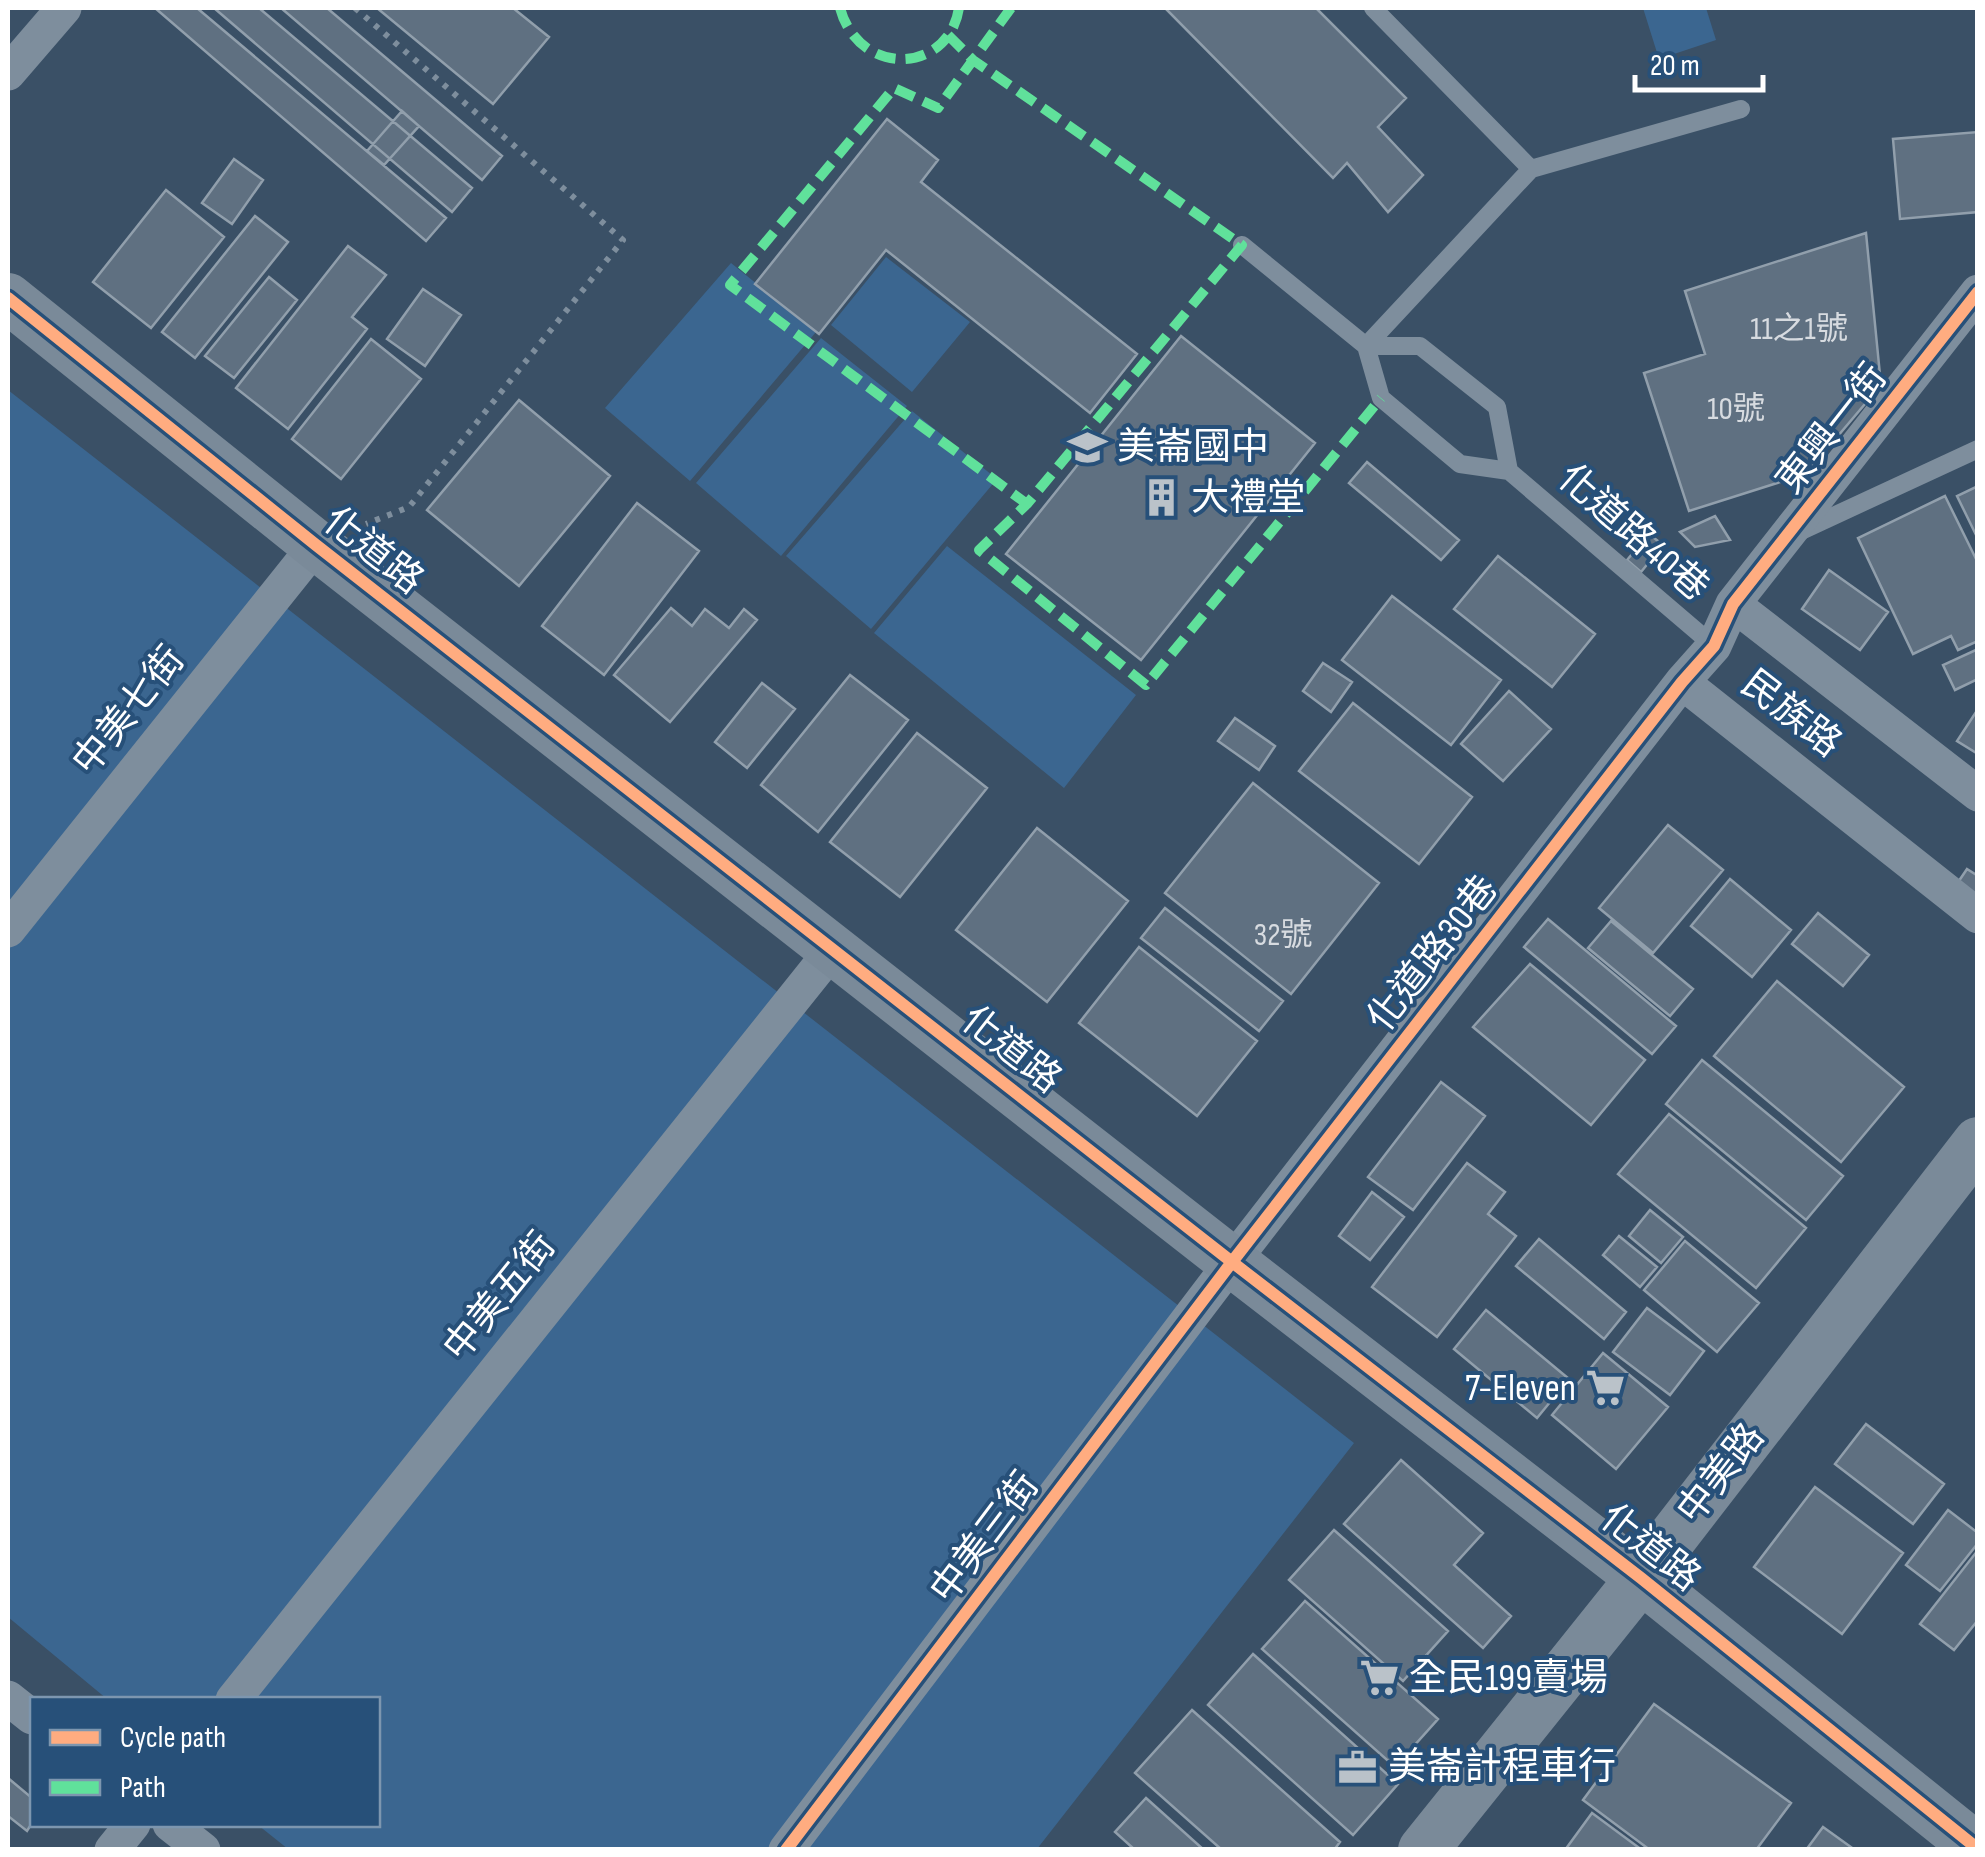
<svg xmlns="http://www.w3.org/2000/svg" width="1985" height="1857" viewBox="0 0 1985 1857" font-family="'Sofia Sans Condensed','Noto Sans TC',sans-serif">
  <style>
    .green { fill: #3b6690 }
    .building { fill: #5f7081; stroke: #919fac; stroke-width: 2.5 }
    .lines { fill: none; stroke-linecap: round; stroke-linejoin: round }
    .path { stroke: #7e8e9d; stroke-width: 6; stroke-dasharray: 5 8; stroke-linecap: butt }
    .lane { stroke: #7e8e9d; stroke-width: 18 }
    .street { stroke: #7e8e9d; stroke-width: 35 }
    .secondary { stroke: #7a8a99; stroke-width: 50 }
    .quiet { stroke: #60e19b; stroke-width: 10; stroke-dasharray: 20 10; stroke-linecap: butt }
    .cycleway-casing { stroke: #275079; stroke-width: 19 }
    .cycleway { stroke: #ffac80; stroke-width: 12 }
    .labels { text-anchor: middle; dominant-baseline: central; stroke-width: 8; stroke-linejoin: round; paint-order: stroke }
    .number-label { font-size: 32px; fill: #d7dbe0 }
    .street-label { font-size: 38px; fill: #fff; stroke: #275079 }
    .poi-label { font-size: 38px; fill: #fff; stroke: #275079; text-anchor: start }
  </style>
  <rect width="100%" height="100%" fill="#3a5066"/>
  <path class="green" d="M1643 8H1706L1716 40 1659 59Z
    M886 257 970 322 912 392 831 325Z
    M731 263 816 332 690 481 605 408Z
    M821 338 907 406 781 556 696 483Z
    M8 390 1354 1443 1037 1849H288L258 1825 378 1824V1700L107 1699 8 1617Z
    M912 411 997 479 871 629 786 556Z
    M947 546 1136 695 1064 788 874 633Z"/>
  <path class="building" d="M155 8H197L446 218 426 241Z
    M214 8H259L472 188 452 212Z
    M281 8H327L502 156 482 180Z
    M377 8H513L549 37 493 104Z
    M1165 8H1316L1406 98 1378 127 1423 175 1388 212 1347 163 1333 178Z
    M402 111 419 126 384 165 367 151Z
    M887 119 938 160 921 182 1137 354 1090 413 886 250 819 334 755 284Z
    M1978 132V212L1900 219 1893 139Z
    M234 159 263 180 232 224 202 203Z
    M166 190 224 237 151 328 93 282Z
    M255 216 288 242 195 358 162 332Z
    M1866 233 1881 385 1793 489 1790 479 1689 511 1644 373 1705 354 1685 291Z
    M348 246 386 275 352 317 367 329 288 429 236 388Z
    M269 277 297 300 234 378 205 356Z
    M423 289 461 315 425 366 387 339Z
    M1181 336 1315 443 1141 660 1006 554Z
    M371 339 421 379 341 479 292 439Z
    M519 400 610 476 519 586 427 510Z
    M1367 462 1459 540 1441 560 1349 483Z
    M1978 486V539L1957 496Z
    M1945 496 1978 563V641L1958 650 1951 636 1913 654 1858 538Z
    M637 503 699 551 604 675 542 626Z
    M1715 516 1730 540 1695 547 1680 532Z
    M1649 534 1663 545 1641 572 1627 560Z
    M1498 556 1595 634 1552 687 1454 609Z
    M1829 570 1888 612 1860 650 1802 609Z
    M1392 596 1501 680 1451 745 1342 660Z
    M671 608 692 626 705 609 729 628 744 609 757 620 670 722 614 675Z
    M1978 649V679L1955 690 1943 665Z
    M1323 663 1352 682 1331 712 1303 691Z
    M850 675 908 720 818 832 761 785Z
    M762 683 795 709 747 768 715 742Z
    M1509 691 1551 729 1503 781 1461 744Z
    M1353 703 1472 797 1419 864 1299 771Z
    M1978 709V754L1957 741Z
    M1235 718 1275 746 1259 770 1218 741Z
    M917 733 987 788 900 897 830 842Z
    M1253 783 1379 883 1291 994 1165 893Z
    M1668 825 1723 870 1653 953 1599 908Z
    M1037 828 1128 901 1047 1002 956 930Z
    M1967 869 1978 876V920L1946 900Z
    M1730 879 1791 930 1752 977 1691 926Z
    M1165 908 1283 1001 1259 1031 1141 938Z
    M1818 913 1869 955 1843 986 1792 944Z
    M1548 919 1676 1026 1652 1054 1524 947Z
    M1611 921 1693 989 1670 1016 1588 948Z
    M1139 947 1257 1041 1197 1116 1079 1023Z
    M1530 964 1645 1060 1591 1125 1473 1027Z
    M1777 981 1904 1087 1841 1162 1714 1056Z
    M1702 1060 1843 1176 1806 1220 1666 1104Z
    M1441 1082 1485 1116 1413 1210 1368 1177Z
    M1669 1114 1806 1228 1756 1288 1618 1174Z
    M1467 1163 1505 1192 1488 1214 1516 1236 1437 1337 1372 1287Z
    M1372 1192 1404 1217 1370 1260 1339 1236Z
    M1650 1210 1683 1237 1661 1263 1629 1236Z
    M1619 1236 1657 1267 1640 1287 1603 1255Z
    M1539 1239 1626 1312 1604 1339 1516 1266Z
    M1685 1241 1759 1303 1717 1352 1644 1290Z
    M1647 1308 1704 1351 1670 1395 1613 1352Z
    M1486 1310 1569 1379 1537 1418 1454 1349Z
    M1603 1353 1668 1407 1616 1469 1552 1415Z
    M1866 1424 1944 1484 1913 1524 1835 1464Z
    M1401 1460 1483 1533 1454 1565 1511 1616 1483 1648 1344 1524Z
    M1815 1487 1903 1553 1842 1634 1754 1567Z
    M1948 1510 1978 1533V1543L1940 1591 1906 1565Z
    M1334 1530 1448 1631 1403 1681 1289 1580Z
    M1978 1550V1620L1954 1650 1920 1624Z
    M1305 1601 1438 1719 1395 1767 1262 1649Z
    M1253 1654 1398 1784 1353 1835 1208 1705Z
    M1654 1704 1791 1803 1756 1850H1650L1583 1800Z
    M1192 1710 1340 1842 1334 1850H1222L1135 1773Z
    M8 1778 32 1798V1823L27 1831 8 1816Z
    M1146 1798 1204 1850H1135L1115 1832Z
    M1592 1813 1642 1850H1565Z
    M1823 1827 1855 1850H1806Z"/>
  <g class="lines">
    <path class="path" d="M355 8 623 240 409 507 366 524"/>
    <path class="lane" d="M1373 8 1531 169
      M1242 245 1366 346 1531 169 1741 109
      M1509 471 1497 407 1420 346H1366L1381 398 1460 464 1509 471 1714 646
      M1801 531 1978 449"/>
    <path class="street" d="M8 73 64 8
      M1733 604 1978 794
      M1682 682 1978 916
      M8 930 316 545
      M8 1698 32 1717
      M233 1700 834 948
      M170 1824 203 1850
      M112 1850 133 1824
      M786 1850 1232 1262 1682 682 1714 646 1733 604 1978 292"/>
    <path class="secondary" d="M8 298 316 545 1232 1262 1641 1578 1978 1849
      M1423 1850 1641 1578 1978 1142"/>
    <path class="quiet" d="M840 8C859 78 949 74 959 8
      M1011 8 938 108 894 88 730 285 1027 504
      M948 35 973 60 1242 245 1027 504 979 550 1146 685 1381 398"/>
    <defs>
      <path id="cycleway" d="M8 298 316 545 1232 1262 1641 1578 1978 1849
        M786 1850 1232 1262 1682 682 1714 646 1733 604 1978 292"/>
    </defs>
    <use href="#cycleway" class="cycleway-casing"/>
    <use href="#cycleway" class="cycleway"/>
  </g>
  <defs>
    <symbol id="school-bare" viewBox="-9 -9 18 18"><path d="M0-5L7-2L0 1L-7-2ZM-4 1L0 2.5L4 1V4Q0 6-4 4Z" fill="#bac2c9" stroke="#275079" stroke-width="2.5" paint-order="stroke"/></symbol>
    <symbol id="building-bare" viewBox="-9 -9 18 18"><path d="M-4-6H4V6H1V3H-1V6H-4ZM-2.5-4.3h1.7v1.8h-1.7ZM.8-4.3h1.7v1.8H.8ZM-2.5-1h1.7V.8h-1.7ZM.8-1h1.7V.8H.8Z" fill="#bac2c9" stroke="#275079" stroke-width="2.5" paint-order="stroke"/></symbol>
    <symbol id="supermarket-bare" viewBox="-9 -9 18 18"><path d="M-6-5.5h2.5l.6 2H6L4.5 2H-2.5L-4.4-4H-6ZM-1.5 3.2a1.3 1.3 0 1 0 .1 0ZM3 3.2a1.3 1.3 0 1 0 .1 0Z" fill="#bac2c9" stroke="#275079" stroke-width="2.5" paint-order="stroke"/></symbol>
    <symbol id="office-bare" viewBox="-9 -9 18 18"><path d="M-6-3h4V-5.5h4V-3h4V5H-6ZM-1-4.5V-3h2v-1.5ZM-6 0V1H6V0Z" fill="#bac2c9" stroke="#275079" stroke-width="2.5" paint-order="stroke"/></symbol>
  </defs>
  <g fill-rule="evenodd">
    <use href="#school-bare" x="1060" y="420" width="55" height="55"/>
    <use href="#building-bare" x="1134" y="470" width="55" height="55"/>
    <use href="#supermarket-bare" x="1578" y="1360" width="55" height="55"/>
    <use href="#supermarket-bare" x="1352" y="1650" width="55" height="55"/>
    <use href="#office-bare" x="1330" y="1740" width="55" height="55"/>
  </g>
  <g class="labels">
    <g class="number-label">
      <text x="1799" y="329">11之1號</text>
      <text x="1736" y="409">10號</text>
      <text x="1283" y="935">32號</text>
    </g>
    <g class="street-label">
      <text transform="translate(1832 429) rotate(-52)">東興一街</text>
      <text transform="translate(1633 533) rotate(41)">化道路40巷</text>
      <text transform="translate(373 551) rotate(38)">化道路</text>
      <text transform="translate(129 711) rotate(-51)">中美七街</text>
      <text transform="translate(1791 714) rotate(38)">民族路</text>
      <text transform="translate(1433 954) rotate(-52)">化道路30巷</text>
      <text transform="translate(1011 1050) rotate(38)">化道路</text>
      <text transform="translate(500 1297) rotate(-51)">中美五街</text>
      <text transform="translate(1721 1474) rotate(-52)">中美路</text>
      <text transform="translate(985 1538) rotate(-53)">中美三街</text>
      <text transform="translate(1650 1548) rotate(38)">化道路</text>
    </g>
    <g class="poi-label">
      <text x="1117" y="447">美崙國中</text>
      <text x="1191" y="498">大禮堂</text>
      <text x="1576" y="1388" text-anchor="end">7-Eleven</text>
      <text x="1409" y="1678">全民199賣場</text>
      <text x="1388" y="1767">美崙計程車行</text>
    </g>
  </g>
  <rect width="1985" height="1857" fill="none" stroke="#ffffff" stroke-width="20"/>
  <rect x="30" y="1697" width="350" height="130" fill="#275079" stroke="#7d96af" stroke-width="2.5"/>
  <rect x="50" y="1730" width="50" height="15" fill="#ffac80" stroke="#7d96af" stroke-width="2.5"/>
  <text x="120" y="1747" font-size="30" fill="#ffffff">Cycle path</text>
  <rect x="50" y="1780" width="50" height="15" fill="#60e19b" stroke="#7d96af" stroke-width="2.5"/>
  <text x="120" y="1797" font-size="30" fill="#ffffff">Path</text>
  <path d="M1635 75v15h128v-15" fill="none" stroke="#ffffff" stroke-width="5"/>
  <text x="1650" y="75" font-size="30" fill="#ffffff" stroke="#275079" stroke-width="8" paint-order="stroke">20 m</text>
</svg>
